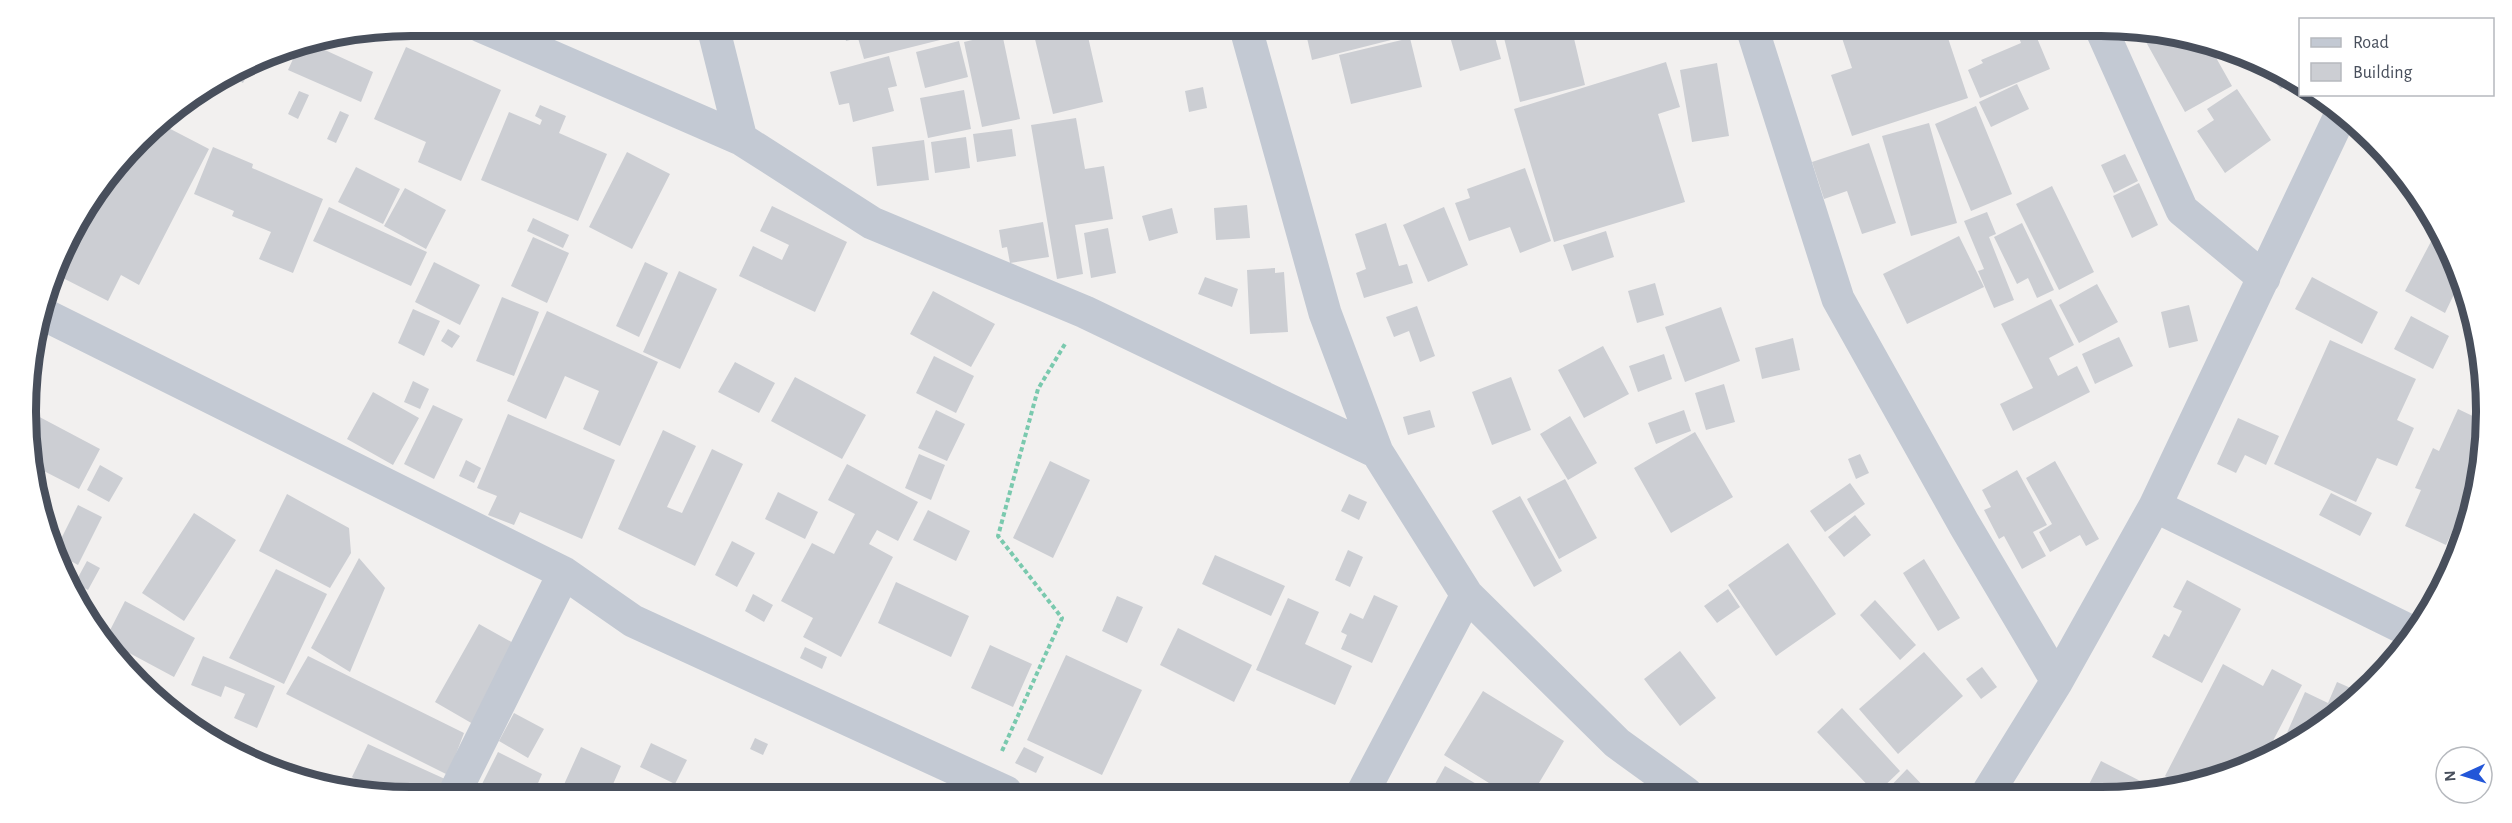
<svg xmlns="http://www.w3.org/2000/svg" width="2512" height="823" viewBox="0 0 2512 823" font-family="'Alegreya Sans',sans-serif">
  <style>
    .building { fill: #ccced3 }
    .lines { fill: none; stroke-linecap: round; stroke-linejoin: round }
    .path { stroke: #7ac9ae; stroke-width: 4; stroke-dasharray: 4.5 3; stroke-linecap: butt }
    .minor { stroke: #c3c9d3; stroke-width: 33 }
    .rim { fill: none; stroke: #484f5c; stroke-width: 8 }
  </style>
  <rect width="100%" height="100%" fill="#f2f0ef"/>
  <path class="building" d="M843 27 984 28V29L864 59 858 38 846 41Z
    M1061 28H1086L1103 102 1053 114 1034 35Z
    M1305 29 1393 30 1395 39 1312 60Z
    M1448 30H1493L1501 59 1460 71Z
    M1502 30H1572L1585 85 1520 102Z
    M1840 32H1946L1968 98 1852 136 1831 75 1852 68Z
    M2017 32H2049L2037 38 2050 69 1980 98 1968 70 1983 63 1981 60 2021 43Z
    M1002 33 1020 119 982 127 964 42Z
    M2141 33H2176L2210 47 2232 86 2185 112Z
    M1410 38 1422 87 1351 104 1339 55Z
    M959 41 968 77 925 88 916 52Z
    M314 45 373 72 361 102 288 70 298 48Z
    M406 47 501 90 461 181 418 162 426 142 374 119Z
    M889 56 897 86 888 88 894 111 853 122 849 103 839 105 830 72Z
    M254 61 243 83 230 76Z
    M1666 62 1680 107 1658 114 1685 202 1554 242 1514 109Z
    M1717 63 1729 136 1692 142 1680 70Z
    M2267 71 2290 80 2281 89 2265 72Z
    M2017 84 2029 109 1991 127 1979 102Z
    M1203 87 1207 108 1189 112 1185 91Z
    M2237 89 2271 140 2225 173 2197 131 2214 120 2207 109Z
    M964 90 971 129 928 138 920 98Z
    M299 91 309 95 298 119 288 114Z
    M540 105 566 116 559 133 607 154 578 221 481 180 509 112 540 125 542 120 535 116Z
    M1976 106 2012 194 1971 211 1935 124Z
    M340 111 349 115 336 143 327 139Z
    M1076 118 1085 169 1104 166 1113 219 1075 225 1083 274 1057 279 1031 125Z
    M157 122 209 149 139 285 121 275 108 301 55 274 65 240Z
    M1929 123 1957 223 1911 236 1882 136Z
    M1012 129 1016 156 977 162 973 134Z
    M966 137 970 168 935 173 931 142Z
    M924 140 929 180 877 186 872 147Z
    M1869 143 1896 223 1862 234 1847 191 1824 199 1812 162Z
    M213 147 253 164 252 168 323 199 293 273 259 259 271 232 232 216 234 211 194 194Z
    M627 152 670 174 632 249 589 227Z
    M2125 154 2138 181 2114 193 2101 165Z
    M356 167 400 189 383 224 338 202Z
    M1525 168 1551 241 1520 253 1510 227 1469 241 1455 203 1470 198 1467 189Z
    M2139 183 2158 225 2132 238 2113 196Z
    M2052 186 2094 272 2059 290 2016 204Z
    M405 188 446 210 426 249 384 226Z
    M1247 205 1250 238 1216 240 1214 208Z
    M772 206 847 242 815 312 739 276 753 246 782 260 789 245 760 231Z
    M329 207 427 252 411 286 313 241Z
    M1444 207 1468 265 1428 282 1403 225Z
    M1172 208 1178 233 1149 241 1142 216Z
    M1987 212 1996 234 1989 237 2014 300 1994 308 1978 271 1984 269 1964 221Z
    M533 218 569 235 563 248 527 231Z
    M1043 222 1049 257 1010 263 1007 247 1002 248 999 230Z
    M1386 223 1399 266 1407 264 1413 283 1364 298 1356 273 1366 269 1355 234Z
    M2022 223 2054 290 2037 298 2028 278 2017 284 1994 237Z
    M1108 228 1116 273 1091 278 1084 233Z
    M1606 231 1614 257 1572 271 1563 245Z
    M2436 232 2458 286 2445 313 2405 291Z
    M1959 236 1984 287 1907 324 1883 274Z
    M533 237 569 253 547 303 511 286Z
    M434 262 480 285 460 325 415 302Z
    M645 262 668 273 639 337 616 326Z
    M1275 268V273L1284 272 1288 332 1250 334 1247 270Z
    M679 271 717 289 680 369 643 352Z
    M1205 277 1238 289 1232 307 1198 294Z
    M2312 277 2378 312 2362 344 2295 309Z
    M1655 283 1664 315 1637 323 1628 291Z
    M2097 284 2118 322 2079 343 2059 305Z
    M933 291 995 324 971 367 910 334Z
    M502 297 539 312 514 376 476 361Z
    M2051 299 2074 345 2049 358 2058 376 2077 366 2090 392 2013 431 2000 404 2033 388 2001 324Z
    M2189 305 2198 341 2169 348 2161 312Z
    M1417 306 1435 356 1420 362 1409 331 1394 337 1386 317Z
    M1721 307 1740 361 1685 382 1665 327Z
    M413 309 440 321 424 356 398 343Z
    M547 311 658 362 620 446 583 429 599 391 565 376 546 419 507 401Z
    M2411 316 2449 336 2433 369 2394 349Z
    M448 329 460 336 452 348 441 341Z
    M2119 337 2133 366 2095 384 2082 354Z
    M1793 338 1800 370 1762 379 1755 348Z
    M2330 340 2416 379 2397 420 2414 428 2397 466 2377 458 2356 502 2274 464Z
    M1603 346 1629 394 1584 418 1558 370Z
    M1664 354 1672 379 1638 392 1629 366Z
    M934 356 974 376 956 413 916 393Z
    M735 362 775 383 759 413 718 392Z
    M795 377 866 415 842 459 771 421Z
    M1511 377 1531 430 1492 445 1472 392Z
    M413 381 429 389 420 409 404 402Z
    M1724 384 1735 422 1706 430 1695 393Z
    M373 392 419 418 393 465 347 439Z
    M433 405 463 419 434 479 404 464Z
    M2458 409 2479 419V473L2446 545 2405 526 2421 490 2415 488 2433 448 2439 451Z
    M936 410 965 424 947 461 918 448Z
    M1430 410 1435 427 1408 435 1403 417Z
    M1684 410 1691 431 1656 444 1648 423Z
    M32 413 100 449 79 489 36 467Z
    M508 414 615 460 582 539 520 512 514 525 488 515 497 496 477 488Z
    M1570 416 1597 463 1568 480 1540 434Z
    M2238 418 2279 436 2266 465 2245 455 2236 473 2217 464Z
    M663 430 696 446 667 507 682 513 712 449 743 464 695 566 618 529Z
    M1695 432 1733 497 1671 533 1634 468Z
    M919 454 945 465 931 500 905 488Z
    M1860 454 1869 473 1856 479 1848 459Z
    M466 460 481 468 474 483 459 476Z
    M1050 461 1090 480 1053 558 1013 538Z
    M2055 461 2099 539 2086 546 2080 535 2050 552 2039 532 2052 524 2026 478Z
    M847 464 918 502 898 541 877 530 869 544 893 557 841 657 803 637 813 618 781 601 812 543 834 554 855 514 828 500Z
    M100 465 123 478 109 502 87 490Z
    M2017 470 2047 525 2033 532 2046 556 2022 569 2004 536 1999 539 1984 510 1991 507 1982 490Z
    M1565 479 1597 538 1559 559 1527 499Z
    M1850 483 1865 504 1825 532 1810 511Z
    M778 492 818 512 805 539 765 519Z
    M2331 493 2372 513 2360 536 2319 515Z
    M287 494 349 528 351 553 330 588 259 551Z
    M1349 494 1367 502 1359 520 1341 511Z
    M1520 496 1562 571 1534 587 1492 511Z
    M78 505 102 517 78 565 58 554 56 549Z
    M928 510 970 531 956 561 913 540Z
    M194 513 236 540 184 621 142 593Z
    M1855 515 1871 535 1844 557 1828 537Z
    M732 541 755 553 737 587 715 575Z
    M1788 543 1836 614 1776 656 1728 585Z
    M1348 550 1363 557 1350 587 1335 580Z
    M1215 555 1285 586 1271 616 1202 584Z
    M359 558 385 588 350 672 311 648Z
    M1924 559 1960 618 1938 631 1903 573Z
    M87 561 100 568 88 590 75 583Z
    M276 569 327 594 284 684 229 658Z
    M2187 580 2241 609 2202 683 2152 657 2164 634 2169 637 2182 611 2173 607Z
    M896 582 969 616 951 657 878 623Z
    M1728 589 1740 607 1717 623 1704 606Z
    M753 594 773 605 764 622 745 611Z
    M1374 595 1398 606 1372 663 1341 649 1347 635 1341 632 1350 613 1363 619Z
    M1117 596 1143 607 1127 643 1102 631Z
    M1288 598 1319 612 1305 644 1352 666 1335 705 1256 670Z
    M1875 600 1916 645 1900 660 1860 615Z
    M125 601 195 638 174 677 105 640Z
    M479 624 517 645 473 724 435 702Z
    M1178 628 1252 665 1234 702 1160 665Z
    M990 645 1032 664 1013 707 971 688Z
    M805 647 827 657 822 669 800 658Z
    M1680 651 1716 698 1680 726 1644 679Z
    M1924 652 1963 696 1898 754 1859 709Z
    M1066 655 1142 690 1102 775 1027 740Z
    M203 656 275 686 257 728 234 718 245 694 225 686 221 697 191 685Z
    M308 656 464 733 448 775 286 694Z
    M2223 664 2263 686 2272 669 2302 685 2263 760 2181 785 2165 776Z
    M1982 667 1997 687 1981 699 1966 679Z
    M2337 682 2362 693 2355 701 2278 753 2305 692 2328 703Z
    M1483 691 1564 741 1533 793H1505L1444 755Z
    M1842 708 1900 771 1876 794 1817 732Z
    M514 713 544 729 528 758 499 741Z
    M755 738 768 744 763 755 750 749Z
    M651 743 687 760 675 784 640 767Z
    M368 744 445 779 438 790H376L352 777Z
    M581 747 621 766 610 791H561Z
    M1024 747 1044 757 1036 773 1015 763Z
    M498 752 542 774 535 790H489L481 786Z
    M2101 761 2160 791 2151 794H2084Z
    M1445 766 1487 790 1485 793H1430Z
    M1907 769 1931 794H1883Z
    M891 783 909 791H887Z"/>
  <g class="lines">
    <path class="path" d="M1002 751 1062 618 998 536 1038 389 1065 344"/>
    <path class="minor" d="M481 26 741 139
      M713 27 741 139 872 223 1085 312 1377 452
      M1246 29 1325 313 1377 452 1467 595 1617 743 1686 793
      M1753 31 1838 299 1964 524 2057 681
      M2103 33 2182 210 2264 278
      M43 314 564 573 633 621 1006 792
      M2155 506 2412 632
      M456 790 564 573
      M1363 792 1467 595
      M1987 794 2057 681 2155 506 2340 116"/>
  </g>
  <path d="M0 0H2512V823H0ZM411 36H2101A375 375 0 0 1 2476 411V412A375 375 0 0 1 2101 787H411A375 375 0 0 1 36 412V411A375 375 0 0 1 411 36Z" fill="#fff" fill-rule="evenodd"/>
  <path class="rim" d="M411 36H2101A375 375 0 0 1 2476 411V412A375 375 0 0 1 2101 787H411A375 375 0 0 1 36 412V411A375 375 0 0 1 411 36Z"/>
  <rect x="2299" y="18" width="195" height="78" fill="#ffffff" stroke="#b6b9be" stroke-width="1.5"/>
  <rect x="2311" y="38" width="30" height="9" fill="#c3c9d3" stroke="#b6b9be" stroke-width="1.5"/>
  <text x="2353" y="48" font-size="18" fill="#484f5c">Road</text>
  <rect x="2311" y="63" width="30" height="18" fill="#ccced3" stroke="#b6b9be" stroke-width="1.5"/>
  <text x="2353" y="78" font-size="18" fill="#484f5c">Building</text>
  <g transform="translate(2464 775) rotate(266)"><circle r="28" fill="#ffffff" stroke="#b6b9be" stroke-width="1.5"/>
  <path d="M0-4.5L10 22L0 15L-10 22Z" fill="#2356d8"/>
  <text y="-9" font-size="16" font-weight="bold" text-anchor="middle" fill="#484f5c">N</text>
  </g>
</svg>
